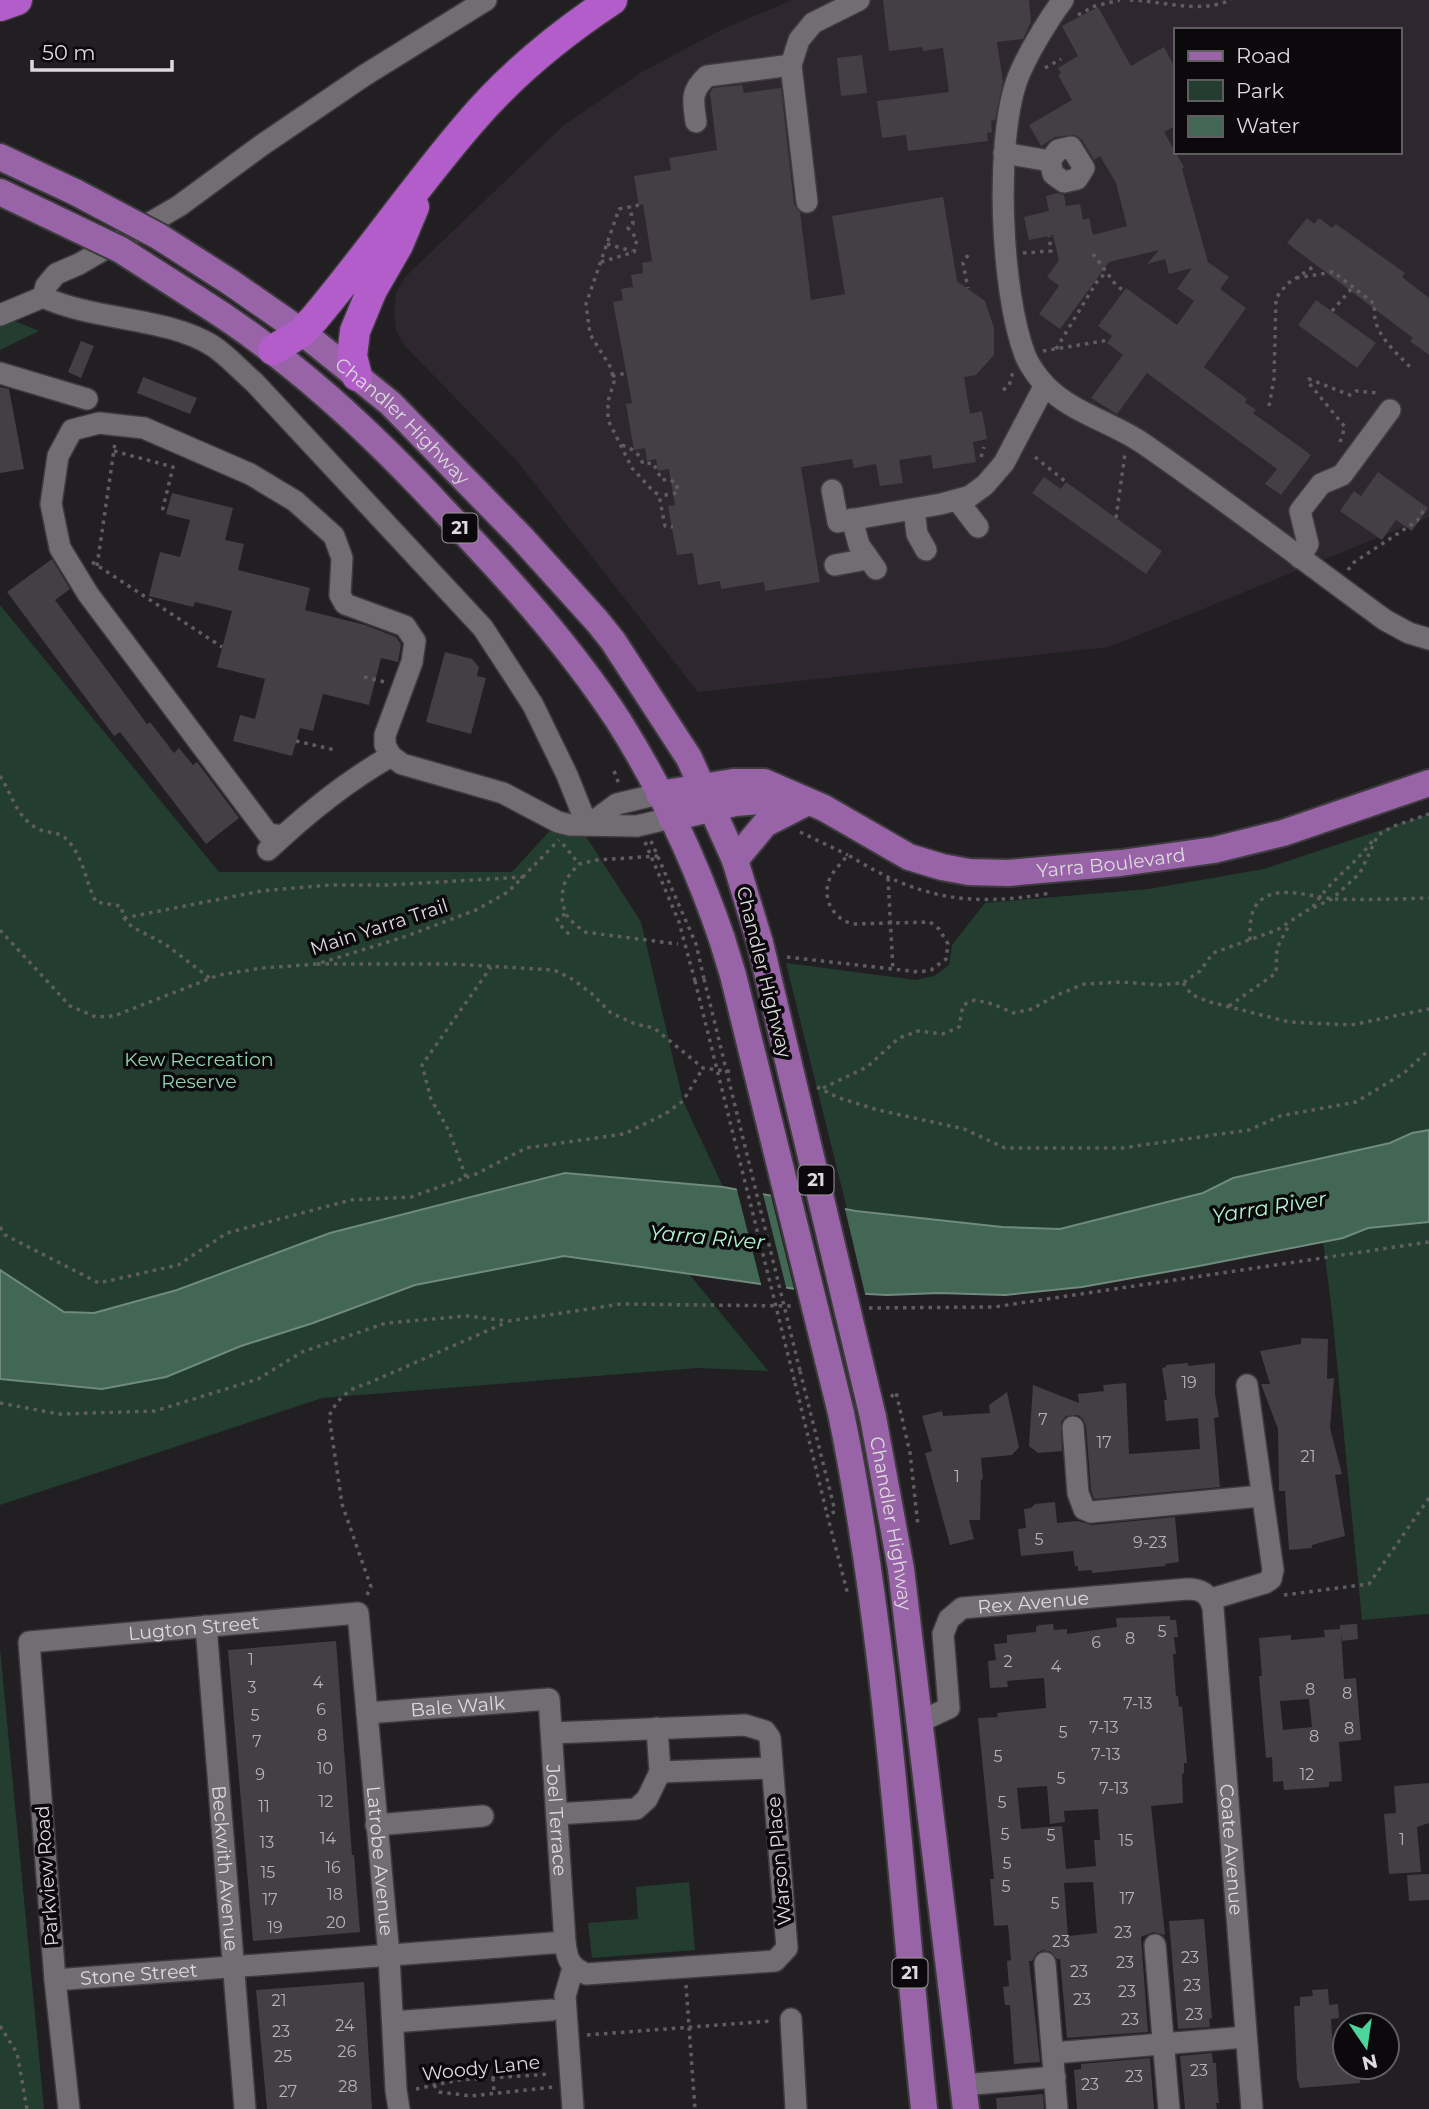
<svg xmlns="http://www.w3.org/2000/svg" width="1429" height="2109" viewBox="0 0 1429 2109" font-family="Montserrat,sans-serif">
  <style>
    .built { fill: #2e2730; fill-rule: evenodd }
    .green { fill: #233e31 }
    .water { fill: #426755; stroke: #708a7e; stroke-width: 2 }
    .pier { fill: #221f23 }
    .building { fill: #433f44; fill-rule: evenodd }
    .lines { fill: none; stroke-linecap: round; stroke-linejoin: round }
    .minor-casing { stroke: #3e3b3e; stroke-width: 24 }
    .major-casing { stroke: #3e3b3e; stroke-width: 30 }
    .highway-casing { stroke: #3e3b3e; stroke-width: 33 }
    .path { stroke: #605d61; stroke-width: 3.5; stroke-dasharray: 3.5 5; stroke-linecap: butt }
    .minor { stroke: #716d72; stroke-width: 21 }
    .major { stroke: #9863a7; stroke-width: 26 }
    .highway { stroke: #b25dca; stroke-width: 30 }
    .major-bridge-casing { stroke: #3e3b3e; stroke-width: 30; stroke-linecap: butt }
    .path-bridge { stroke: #605d61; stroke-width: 3.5; stroke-dasharray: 3.5 5; stroke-linecap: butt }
    .major-bridge { stroke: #9863a7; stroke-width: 26 }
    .labels { text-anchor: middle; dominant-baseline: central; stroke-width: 7; stroke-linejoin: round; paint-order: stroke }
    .number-label { font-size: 16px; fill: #b6b3b7 }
    .shield { fill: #0b090b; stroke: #9d9b9e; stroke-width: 2 }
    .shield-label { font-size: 18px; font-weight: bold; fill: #dcdadd }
    .street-label { font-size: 19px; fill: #dcdadd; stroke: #0b090b }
    .park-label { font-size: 19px; fill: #90d2b1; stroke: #0b090b }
    .water-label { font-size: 21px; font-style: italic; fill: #aff2d0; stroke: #0b090b }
  </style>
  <rect width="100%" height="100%" fill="#221f23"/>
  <path class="built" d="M792 0H1429V517L1109 647 698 692 517 461 404 345 396 330 394 313 396 293 406 276 564 125 642 72 721 30ZM1175 30H1399V152H1175Z"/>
  <path class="green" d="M0 315 39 331 0 350Z
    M0 605 219 872H512L569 810 641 922 683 1101 723 1187 565 1173 330 1233 177 1290 94 1313 64 1312 2 1273 0 1270Z
    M1429 814V1130L1412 1133 1390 1143 1233 1178 1203 1193 1060 1229 1002 1227 847 1209 786 963 916 980 934 976 949 965 952 945 985 903 1149 889 1264 869Z
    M1429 1222V1614L1362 1620 1332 1312 1323 1241 1343 1238 1368 1228Z
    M564 1256 689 1274 768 1371 697 1368 322 1398 0 1505V1379L54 1386 241 1346 313 1323 415 1285Z
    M0 1649 44 2109H0Z
    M689 1882 695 1950 592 1958 588 1923 638 1919 636 1887Z"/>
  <path class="water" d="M1429 1130V1222L1368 1228 1343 1238 1199 1266 1082 1287 1005 1295 939 1293 887 1295 810 1291 564 1256 415 1285 313 1323 241 1346 166 1377 102 1389 0 1379V1270L64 1312 94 1313 177 1290 330 1233 565 1173 723 1187 856 1211 1002 1227 1060 1229 1203 1193 1233 1178 1390 1143 1412 1133Z"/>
  <path class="pier" d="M736 1186 762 1190 787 1291 762 1288Z
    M770 1192 844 1205 866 1298 795 1293Z"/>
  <path class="building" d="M883 0H1029L1031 22 1023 39 997 42 1003 82 995 120 991 121 992 132 987 133 988 141 908 151 906 135 882 138 877 101 949 92 943 48 923 51 922 47 889 51Z
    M1098 7 1131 66 1164 47 1175 68V126L1164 132 1184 167 1182 169 1208 262 1229 277 1220 289 1246 308 1204 367 1247 399 1245 402 1256 410 1253 413 1311 455 1281 495 1265 484 1277 469 1147 373 1117 414 1091 398 1123 355 1107 343 1112 336 1098 326 1126 288 1177 325 1194 301 1177 289 1192 268 1169 274 1165 259 1147 264 1159 250 1109 262 1060 329 1039 314 1059 286 1047 277 1059 260 1053 235 1029 240 1024 217 1049 211 1046 196 1057 193 1064 195 1066 206 1080 204 1083 220 1089 218 1093 235 1127 226 1116 183 1100 156 1094 160 1082 140 1075 135 1055 137 1041 146 1029 125 1072 100 1058 75 1061 73 1058 68 1078 56 1062 26Z
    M862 55 867 93 841 96 837 58Z
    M742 85 744 93 781 88 794 204 800 212 811 300 845 294 832 216 943 197 957 281 985 301 994 328V355L976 375 964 377 970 414 982 411 987 439 973 442 976 462 933 469 931 455 899 460 903 483 880 486 876 464 854 468 852 459 801 467 820 582 765 591 764 582 721 589 720 581 698 585 693 553 677 555 668 506 675 505 669 469 658 471 656 459 647 461 645 448 634 450 626 404 632 403 613 302 623 300 621 289 633 287 631 275 643 273 642 263 652 261 643 204 639 205 634 176 671 170 669 158 717 150 710 93 713 88Z
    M1307 218 1314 224 1319 218 1332 228 1336 224 1405 273 1402 277 1429 298V355L1410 341 1413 338 1287 243Z
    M1316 300 1376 343 1357 368 1298 325Z
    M81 341 94 346 81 378 68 372Z
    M143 377 197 398 190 414 137 393Z
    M0 387 9 389 24 469 0 473Z
    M1378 472 1428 508 1412 531 1396 520 1382 540 1340 511 1354 491 1361 496Z
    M1044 477 1061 489 1066 482 1162 551 1146 574 1032 493Z
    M172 493 233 508 225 540 244 544 238 570 310 588 305 610 365 625 396 637 401 644 398 662 381 658 369 705 323 694 313 731 300 728 292 756 233 741 240 715 255 719 265 679 217 667 232 611 195 602 193 607 149 596 160 552 180 557 190 520 166 514Z
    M52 559 70 589 55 600 147 724 150 722 174 753 179 748 193 765 197 762 239 818 206 844 120 732 114 736 7 592Z
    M445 652 472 659 479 667 477 676 486 678 471 734 426 722Z
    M1301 1338 1328 1339 1327 1379 1334 1378 1330 1428 1342 1474 1335 1475 1345 1536 1312 1545V1548L1289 1550 1285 1491H1279L1278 1429 1261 1384H1270L1260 1351 1301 1344Z
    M1188 1363V1366L1215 1363V1394L1219 1417 1214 1418 1220 1487 1094 1499 1091 1490 1086 1426 1083 1419 1078 1415 1066 1416 1061 1422 1062 1451 1038 1453 1029 1446 1033 1385 1079 1403 1078 1394 1104 1391 1103 1385 1126 1383 1129 1454 1200 1449 1198 1418 1166 1421 1164 1400H1167L1162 1368 1166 1367V1365Z
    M1007 1392 1019 1447 1012 1455 981 1458 983 1479 981 1480 980 1520H969L974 1539 950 1545 925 1453 932 1451 922 1416 942 1411 943 1416 990 1413 989 1405Z
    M1055 1502 1057 1523 1078 1521 1092 1525 1175 1517 1179 1562 1165 1564V1566L1092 1573V1570L1078 1571V1566H1075L1073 1551 1021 1556 1018 1529 1026 1528 1024 1509 1031 1508 1035 1504Z
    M1170 1616V1620H1176L1178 1637H1174L1176 1654H1173L1176 1696H1178L1179 1707 1182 1706 1187 1763H1184V1773L1182 1774 1183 1803 1151 1806 1165 1935 1153 1932 1141 1937 1148 2032 1067 2038 1060 1959H1057L1051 1952 1043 1950 1037 1953 1032 1961H1029L1040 2062 1014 2064 1010 2005H1005L1003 1987 1009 1986 1007 1961 1011 1960 1008 1925 994 1926 990 1879H994L978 1718 998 1717 997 1713 1046 1708 1044 1678 1007 1681 1008 1687 990 1688 988 1661 996 1660 994 1644 1007 1643V1635L1036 1632V1627L1039 1625 1053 1624 1054 1630 1067 1629V1634L1117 1627 1116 1618ZM1047 1786 1050 1824 1065 1822 1064 1811 1098 1809 1100 1840H1094L1096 1866 1066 1869 1062 1826 1021 1829 1017 1788ZM1093 1882 1097 1933 1068 1936 1064 1883Z
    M1357 1624 1358 1639 1341 1641V1632L1344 1679 1356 1678 1361 1740 1339 1742 1342 1781 1329 1782V1787L1284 1790 1283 1781 1273 1782 1272 1757 1266 1758 1259 1676H1262L1259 1638 1291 1635V1640L1325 1637 1324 1630 1340 1629V1625ZM1309 1699 1312 1727 1283 1730 1280 1701Z
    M336 1641 352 1855H354L360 1932 253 1941 228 1650Z
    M1429 1783V1823L1417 1827 1421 1872 1389 1874 1384 1814 1396 1813 1394 1786Z
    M1429 1874V1900L1409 1901 1407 1875Z
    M1204 1919 1212 2018 1209 2019 1210 2027 1178 2029 1169 1921Z
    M364 1982 372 2109H267L256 1990Z
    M1328 1989 1329 2005 1338 2004 1339 2018 1331 2019 1333 2051 1345 2050V2067H1358L1360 2083 1300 2088 1297 2079 1294 2006H1300V1997L1313 1996 1312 1990Z
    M1212 2053 1213 2063H1216L1217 2083 1219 2103H1216L1217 2109H1185L1180 2056Z
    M1150 2058 1154 2109H1077L1074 2070 1081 2069V2064Z
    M1043 2094 1044 2109H997L996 2098Z"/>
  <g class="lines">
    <defs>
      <g id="minor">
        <path d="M486 0 365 75 262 145 179 206 79 264 56 274 46 286 43 297C95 321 167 317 213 346 228 356 241 371 254 382L483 628 533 705 567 775 587 825"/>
        <path d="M1063 0C1048 20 1024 59 1016 83 995 147 1001 292 1025 355 1029 365 1038 378 1046 386 1071 412 1111 422 1141 442 1224 499 1304 561 1385 620L1409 633 1429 639"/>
        <path d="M696 122C693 100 690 92 707 76L791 65"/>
        <path d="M1071 147 1084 168 1077 179 1064 182 1053 174 1050 161 1058 150Z"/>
        <path d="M1004 153 1050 161"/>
        <path d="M807 202 791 65 799 40 813 23 859 0"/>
        <path d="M0 315 43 297"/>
        <path d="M0 373 87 399"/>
        <path d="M832 490 838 522 941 504 970 496 985 485 1004 463 1045 385"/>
        <path d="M958 501 978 527"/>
        <path d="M914 509 917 534 926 550"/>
        <path d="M852 519 859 545 876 569"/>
        <path d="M1300 558 1308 544 1300 511 1321 484 1342 475 1390 410"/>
        <path d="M835 565 867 559"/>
        <path d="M590 824 617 804 659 794"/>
        <path d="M283 836 268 834 88 594 60 548 51 504 58 456 72 430 99 423 144 428 250 474 295 501 334 536 342 558 340 595 345 604 405 626 415 641 412 662 385 735V745L391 756"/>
        <path d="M268 850C306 814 345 782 391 756L402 764 503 793 558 822 570 825 637 826 671 818"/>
        <path d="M1073 1427 1078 1493 1084 1509 1091 1512 1261 1496"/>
        <path d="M1211 1599 1265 1583 1271 1579 1273 1570 1247 1385"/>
        <path id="s1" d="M206 1626 245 2109"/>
        <path id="s2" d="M367 1713 549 1699 565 1942"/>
        <path id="s3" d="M919 1722 949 1708 943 1634 949 1619 962 1608 1187 1589C1201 1589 1209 1593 1213 1608L1252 2109"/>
        <path d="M657 1728 660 1772 771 1768"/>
        <path d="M557 1814 636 1809 647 1799 660 1772"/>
        <path d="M376 1825 483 1816"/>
        <path d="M1155 1945 1169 2109"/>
        <path d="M1045 1963 1057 2109"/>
        <path d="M573 1968 565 1996 573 2109"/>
        <path id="s4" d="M55 1980 565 1942C567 1960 570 1967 586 1974L775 1961 787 1948 770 1738 765 1731 745 1725 552 1733"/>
        <path d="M791 2019 796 2109"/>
        <path d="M393 2022 552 2010"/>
        <path d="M1053 2053 1246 2037"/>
        <path d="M963 2085 1055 2077"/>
        <path id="s5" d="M69 2109 55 1980 29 1642 358 1613 389 1956 396 2090 399 2109"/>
      </g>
      <g id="major">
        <path d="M0 157 75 192"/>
        <path d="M0 192 46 214"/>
        <path id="s6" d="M230 282 302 332 390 403 521 537 597 621 613 641 689 758 735 860 760 943"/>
        <path d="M199 300C292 358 371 432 446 513 508 578 569 645 618 720 661 788 696 863 722 939"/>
        <path id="s7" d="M659 794 733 782H764L824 808 909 857 942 867 969 872 1008 873 1121 863 1214 850 1283 833 1429 783"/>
        <path d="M671 818 735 803 799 798"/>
        <path d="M735 860 765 824 806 803"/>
        <path d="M841 1413C888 1642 900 1877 924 2109"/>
        <path id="s8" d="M873 1417 901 1569 966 2109"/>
      </g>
      <path id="highway" d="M0 6 17 0
        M273 350 302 332 314 319C367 256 414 188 467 126 508 77 559 35 612 0
        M357 376 352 356 355 331 372 290 398 245 414 207"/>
    </defs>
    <use href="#minor" class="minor-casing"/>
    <use href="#major" class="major-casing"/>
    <use href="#highway" class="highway-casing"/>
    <path class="path" d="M1130 0C1163 1 1199 14 1231 0
      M1078 15 1095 6 1120 0
      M1045 68 1061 59
      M639 205 619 209 586 304 590 334 611 368 614 382 608 401V420L632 468 653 491 659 495 665 526 673 527
      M607 244 632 251
      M1023 253 1051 251 1049 236
      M1093 254 1116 285 1124 291
      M968 255 963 263 968 288
      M601 262 634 252 637 239 628 228 633 224 630 207
      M1296 278 1333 272 1375 304C1370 331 1393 349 1410 367
      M1332 311 1353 287
      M1056 349 1096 283 1107 271
      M1043 351 1109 340
      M612 376 627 373
      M1003 390 1009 386 1013 372
      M1269 406 1274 379 1276 298 1287 284 1316 265
      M1340 442 1345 427 1308 382 1309 379 1350 395 1356 391 1379 393
      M622 445C632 449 639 452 643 464L653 463 662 480 669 479 677 484V493L660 496
      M114 451 173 467 162 512
      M981 457 984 447
      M1035 457 1066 482
      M1116 518 1125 454
      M92 562 222 647
      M97 566 115 443
      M1348 570 1353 563 1417 521 1424 510
      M364 677 385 682
      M296 741 335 750
      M614 771 619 784
      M0 776C12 794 16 817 38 829 46 833 58 832 64 837 83 853 85 881 96 902L121 906 124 918 132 927 165 944 211 979
      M800 832 848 855
      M651 841 696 944 704 979
      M645 842 679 922 695 981
      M563 844 579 864
      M658 856 597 860 579 864 570 874 563 886 562 903 568 918 584 932 678 944
      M888 878 893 970
      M1313 907C1329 881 1355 865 1373 840
      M565 914 557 919 564 930 573 937
      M124 918 261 891 330 885H388L524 877
      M0 930 70 1006 96 1017 114 1016 219 975 262 968 317 964 407 936 476 910 508 892 559 840
      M1250 940C1250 926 1249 910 1261 900 1280 884 1314 898 1336 899 1367 900 1398 899 1429 898
      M787 957 919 972 931 970 946 959 948 944 939 929 930 922 853 924C833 919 821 898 830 878 834 870 842 862 848 855 918 898 968 908 1050 893
      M317 964H453L554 970 572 979 591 993 611 1013 635 1024 654 1028 703 1068 734 1072
      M1183 983 1192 995 1210 1002 1289 1022 1351 1025 1429 1009
      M1229 1006 1276 973 1277 948 1290 923
      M817 1087 839 1098 878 1110 964 1129 1005 1148H1122L1249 1130 1280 1116 1356 1102 1404 1073 1429 1050
      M823 1088 867 1067 899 1038 918 1031 943 1034 959 1027 963 1005 975 1000 993 1004 1013 1013 1032 1009 1057 995 1084 984 1123 982 1158 985 1183 983 1200 971 1213 953 1277 930 1306 911 1332 899 1360 873 1378 835 1394 826 1429 814
      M466 1177 449 1131 431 1099 422 1065 491 967
      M0 1227 5 1235 99 1283 178 1265 227 1233 351 1200 411 1197 476 1174 526 1148 624 1134 665 1114 683 1101 703 1068
      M869 1308 994 1307 1429 1242
      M800 1371 835 1511
      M795 1383 827 1514
      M891 1397 896 1392 910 1453 918 1526
      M0 1403 59 1414 155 1411 258 1379 302 1352 386 1323 467 1316 509 1321 621 1304 791 1306
      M835 1512 827 1514 848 1595
      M367 1595 371 1587 342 1504 329 1416 337 1402 350 1390 378 1379 507 1322
      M1284 1595 1369 1584 1429 1498
      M686 1985 695 2109
      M0 2026 17 2053 27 2109
      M587 2035 771 2021
      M493 2078 494 2092
      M434 2085 439 2092 471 2096 554 2087
      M416 2089 459 2080 551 2074"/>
    <use href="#minor" class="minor"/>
    <use href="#major" class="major"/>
    <use href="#highway" class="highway"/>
    <defs>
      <path id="major-bridge" d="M75 192 158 236 230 282
        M46 214 121 250 199 300
        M722 939 733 975 841 1413
        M760 943 873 1417"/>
    </defs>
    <use href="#major-bridge" class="major-bridge-casing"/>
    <path class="path-bridge" d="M704 979 800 1371
      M695 981 795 1383"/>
    <use href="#major-bridge" class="major-bridge"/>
  </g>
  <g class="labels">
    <g class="number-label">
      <text x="1189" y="1382">19</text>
      <text x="1043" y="1419">7</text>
      <text x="1104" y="1442">17</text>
      <text x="1308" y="1456">21</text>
      <text x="957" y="1476">1</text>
      <text x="1039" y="1539">5</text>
      <text x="1150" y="1542">9-23</text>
      <text x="1162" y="1631">5</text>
      <text x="1130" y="1638">8</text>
      <text x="1096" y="1642">6</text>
      <text x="251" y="1659">1</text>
      <text x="1008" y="1661">2</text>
      <text x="1056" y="1666">4</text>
      <text x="318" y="1682">4</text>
      <text x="252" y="1687">3</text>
      <text x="1310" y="1689">8</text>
      <text x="1347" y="1693">8</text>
      <text x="1138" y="1703">7-13</text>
      <text x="321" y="1709">6</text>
      <text x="255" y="1715">5</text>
      <text x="1104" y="1727">7-13</text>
      <text x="1349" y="1728">8</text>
      <text x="1063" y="1732">5</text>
      <text x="322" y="1735">8</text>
      <text x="1314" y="1736">8</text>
      <text x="257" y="1741">7</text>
      <text x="1106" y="1754">7-13</text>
      <text x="998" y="1756">5</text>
      <text x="325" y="1768">10</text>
      <text x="260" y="1774">9</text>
      <text x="1307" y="1774">12</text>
      <text x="1061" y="1778">5</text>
      <text x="1114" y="1788">7-13</text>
      <text x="326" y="1801">12</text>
      <text x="1002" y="1802">5</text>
      <text x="264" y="1806">11</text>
      <text x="1005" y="1834">5</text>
      <text x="1051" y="1835">5</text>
      <text x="328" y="1838">14</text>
      <text x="1402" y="1839">1</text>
      <text x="1126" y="1840">15</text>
      <text x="267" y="1842">13</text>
      <text x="1007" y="1863">5</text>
      <text x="333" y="1867">16</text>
      <text x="268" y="1872">15</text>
      <text x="1006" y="1886">5</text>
      <text x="335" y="1894">18</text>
      <text x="1127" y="1898">17</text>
      <text x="270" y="1899">17</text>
      <text x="1055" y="1903">5</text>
      <text x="336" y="1922">20</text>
      <text x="275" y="1927">19</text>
      <text x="1123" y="1932">23</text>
      <text x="1061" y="1941">23</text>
      <text x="1190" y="1957">23</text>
      <text x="1125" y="1962">23</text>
      <text x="1079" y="1971">23</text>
      <text x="1192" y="1985">23</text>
      <text x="1127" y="1991">23</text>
      <text x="1082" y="1999">23</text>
      <text x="279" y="2000">21</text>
      <text x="1194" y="2014">23</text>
      <text x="1130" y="2019">23</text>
      <text x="345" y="2025">24</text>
      <text x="281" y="2031">23</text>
      <text x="347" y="2051">26</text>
      <text x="283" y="2056">25</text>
      <text x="1199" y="2070">23</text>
      <text x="1134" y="2076">23</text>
      <text x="1090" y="2084">23</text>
      <text x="348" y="2086">28</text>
      <text x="288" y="2091">27</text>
    </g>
    <g class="shield">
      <rect x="442.5" y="513.5" width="35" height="29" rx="5"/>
      <rect x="798.5" y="1165.5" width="35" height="29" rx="5"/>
      <rect x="892.5" y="1958.5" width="35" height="29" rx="5"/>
    </g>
    <g class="shield-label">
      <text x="460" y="528">21</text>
      <text x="816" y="1180">21</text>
      <text x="910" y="1973">21</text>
    </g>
    <g class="street-label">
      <text stroke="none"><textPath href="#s6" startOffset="222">Chandler Highway</textPath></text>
      <text stroke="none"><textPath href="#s7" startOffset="474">Yarra Boulevard</textPath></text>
      <text transform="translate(379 927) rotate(-18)">Main Yarra Trail</text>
      <text transform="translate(764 972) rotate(76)">Chandler Highway</text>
      <text stroke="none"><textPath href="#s8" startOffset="108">Chandler Highway</textPath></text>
      <text stroke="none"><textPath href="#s3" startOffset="212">Rex Avenue</textPath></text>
      <text stroke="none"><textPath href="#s5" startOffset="634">Lugton Street</textPath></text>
      <text stroke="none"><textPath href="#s2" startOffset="91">Bale Walk</textPath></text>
      <text stroke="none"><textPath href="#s2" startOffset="304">Joel Terrace</textPath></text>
      <text stroke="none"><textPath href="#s3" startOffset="644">Coate Avenue</textPath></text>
      <text stroke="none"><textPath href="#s5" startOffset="1048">Latrobe Avenue</textPath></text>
      <text transform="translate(779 1861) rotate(-95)">Warson Place</text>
      <text stroke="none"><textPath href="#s1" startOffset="243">Beckwith Avenue</textPath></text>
      <text transform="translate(47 1876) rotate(-94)">Parkview Road</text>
      <text stroke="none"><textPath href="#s4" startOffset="84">Stone Street</textPath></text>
      <text transform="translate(481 2068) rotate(-6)">Woody Lane</text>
    </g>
    <g class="park-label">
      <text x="199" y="1059">Kew Recreation<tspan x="199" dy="22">Reserve</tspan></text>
    </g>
    <g class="water-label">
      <text transform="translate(1269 1207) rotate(-9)">Yarra River</text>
      <text transform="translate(707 1237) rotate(5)">Yarra River</text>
    </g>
  </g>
  <rect x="1174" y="28" width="228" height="126" fill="#0b090b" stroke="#5f5d5f" stroke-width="2"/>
  <rect x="1188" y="51" width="35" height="10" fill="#9863a7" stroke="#5f5d5f" stroke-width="2"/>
  <text x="1236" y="63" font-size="21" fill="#dcdadd">Road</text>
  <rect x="1188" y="80" width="35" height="21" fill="#233e31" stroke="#5f5d5f" stroke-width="2"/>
  <text x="1236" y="98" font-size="21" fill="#dcdadd">Park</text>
  <rect x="1188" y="116" width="35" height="21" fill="#426755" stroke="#5f5d5f" stroke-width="2"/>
  <text x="1236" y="133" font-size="21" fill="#dcdadd">Water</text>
  <g transform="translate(1366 2046) rotate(167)"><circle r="33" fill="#0b090b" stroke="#5f5d5f" stroke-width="2"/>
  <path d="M0-5L12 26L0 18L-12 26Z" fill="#4bd49b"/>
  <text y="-10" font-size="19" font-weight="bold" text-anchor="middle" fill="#dcdadd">N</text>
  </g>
  <path d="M32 60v10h140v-10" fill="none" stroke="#dcdadd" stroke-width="3.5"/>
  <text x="42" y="60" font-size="21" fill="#dcdadd" stroke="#0b090b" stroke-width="5" paint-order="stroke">50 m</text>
</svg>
